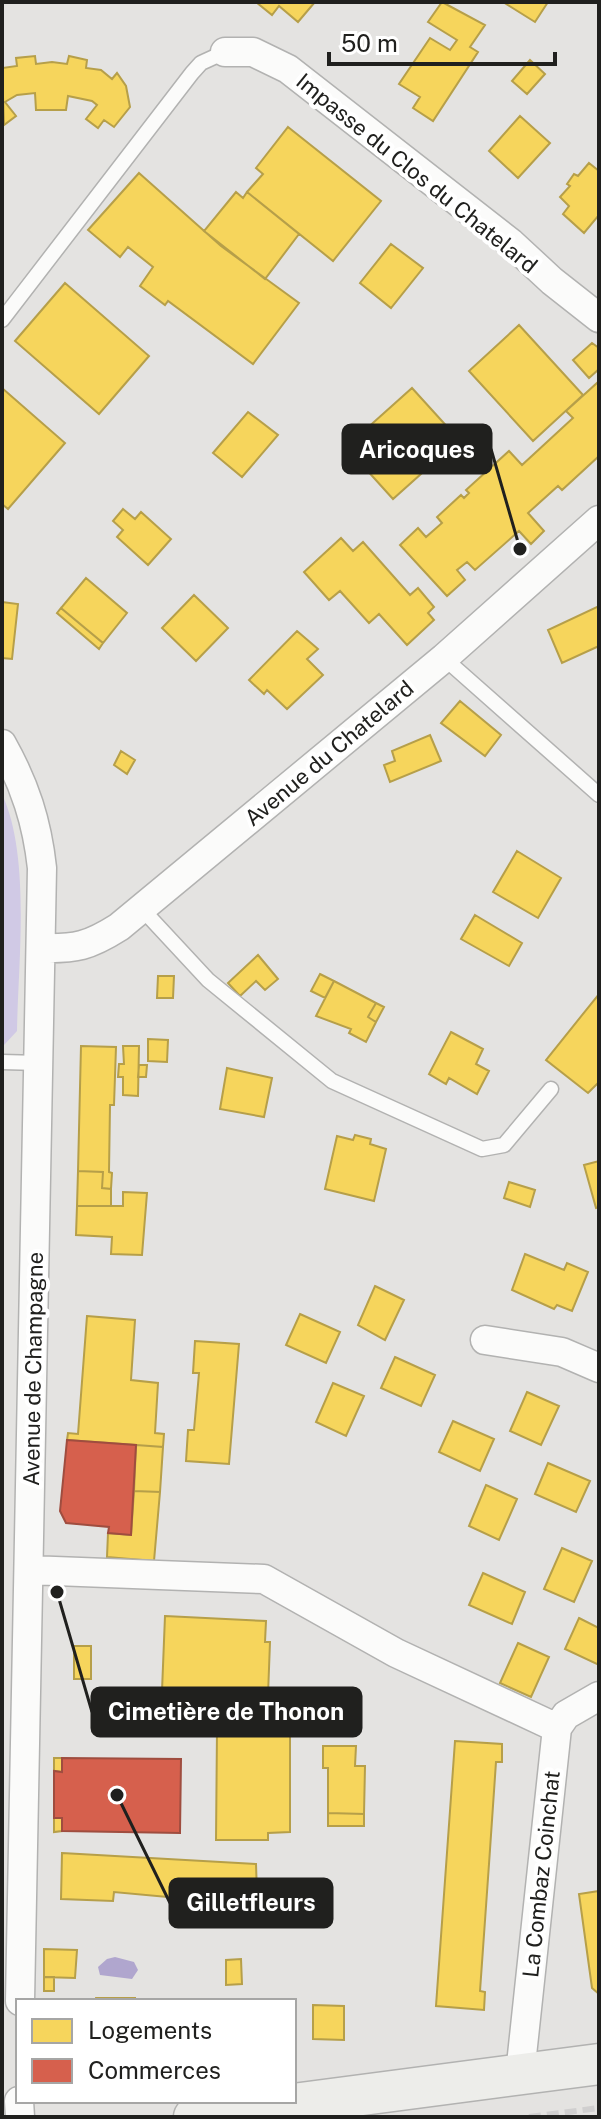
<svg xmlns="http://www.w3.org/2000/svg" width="601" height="2119" viewBox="0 0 601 2119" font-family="'Public Sans',sans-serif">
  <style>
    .green { fill: #d0c9e5 }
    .water { fill: #b0a6ce }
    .homes { fill: #f6d55c; stroke: #b69f49; stroke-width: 2 }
    .shops { fill: #d6604d; stroke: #9f4d3f; stroke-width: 2 }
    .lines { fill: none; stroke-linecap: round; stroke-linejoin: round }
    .service-casing { stroke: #b2b2b1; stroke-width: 17 }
    .minor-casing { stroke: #b2b2b1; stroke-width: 31 }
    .secondary-casing { stroke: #b2b2b1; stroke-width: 43 }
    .service { stroke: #fbfbfa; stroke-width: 14 }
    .minor { stroke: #fbfbfa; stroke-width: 28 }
    .secondary { stroke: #ededea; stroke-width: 40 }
    .rail { stroke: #d0cfcf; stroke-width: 6; stroke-dasharray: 12 6; stroke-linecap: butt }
    .labels { text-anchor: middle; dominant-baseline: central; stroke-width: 8; stroke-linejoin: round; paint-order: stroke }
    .street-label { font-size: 22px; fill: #20201e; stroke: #fff }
    .leader { fill: none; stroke: #20201e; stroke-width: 3 }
    .callout-dot { fill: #20201e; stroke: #fff; stroke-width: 3 }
    .callout { fill: #20201e; stroke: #20201e; stroke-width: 3 }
    .callout-label { font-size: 24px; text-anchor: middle; font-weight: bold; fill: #fff }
  </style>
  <rect width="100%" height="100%" fill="#e4e3e1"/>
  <path class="green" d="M2 794C31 857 18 962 17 1031L4 1045Z"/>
  <path class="water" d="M115 1957 134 1962 138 1970 132 1979 100 1975 98 1967 107 1959Z"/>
  <path class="homes" d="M256 2H315L298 22 279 6 272 15Z
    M442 2 485 25 470 47 478 52 433 121 413 108 420 97 399 84 430 38 450 50 457 40 428 22Z
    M503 2H548L535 22Z
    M35 56 36 64 52 62 67 64 69 56 87 60 86 68 101 70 112 79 117 73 126 86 130 107 114 127 104 120 98 128 86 119 97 105 92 101 68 96 66 110H36L35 93 17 95 5 102 16 116 4 125 2 68 17 66 16 58Z
    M530 60 545 74 527 94 512 81Z
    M520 116 550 143 518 178 489 151Z
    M288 127 381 201 333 261 247 192 263 174 256 168Z
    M589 163 599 171V215L584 233 563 214 569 206 560 197 570 186 567 184 574 174 578 176Z
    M139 173 221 246 299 303 253 364 168 301 165 305 140 286 153 267 128 247 120 257 88 230Z
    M236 192 243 198 247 192 299 234 265 279 204 231Z
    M391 244 423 268 391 308 360 283Z
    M65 283 149 356 99 414 15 341Z
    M519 325 583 395 533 441 469 371Z
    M592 343 599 348V369L589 378 573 360Z
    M597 383 599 385V456L562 490 558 486 528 513 544 531 531 544 519 531 475 570 467 562 457 570 465 580 447 596 400 545 418 528 426 537 442 523 437 517 461 495 464 498 469 493 466 490 509 451 522 465 573 418 566 411Z
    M2 388 65 443 8 509 2 504Z
    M412 388 471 453 452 470 440 457 393 499 346 447Z
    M248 412 278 435 242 477 213 453Z
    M123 509 135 519 141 512 171 539 148 565 117 537 123 530 113 521Z
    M341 538 353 551 363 542 410 595 418 588 434 607 428 613 434 620 407 645 379 614 369 623 340 591 329 600 304 572Z
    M86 578 127 613 103 643 61 608Z
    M194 595 228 628 196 661 162 628Z
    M2 602 18 604 12 659 2 658Z
    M599 606V646L562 663 548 630Z
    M61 608 103 643 99 649 57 613Z
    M297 631 318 649 307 659 323 675 287 709 267 690 264 694 249 680Z
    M460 701 501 735 485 756 441 723Z
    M430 735 441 761 390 782 384 765 395 761 392 751Z
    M121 751 135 760 127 774 114 765Z
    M517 851 561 878 538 918 493 892Z
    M475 915 522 943 509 966 461 939Z
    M258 955 278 979 265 990 256 981 240 996 228 983Z
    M320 974 334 981 325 998 311 991Z
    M158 976H174L173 998H157Z
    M334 981 376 1003 368 1017 376 1022 366 1042 349 1033 351 1029 316 1016Z
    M599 994V1082L588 1093 546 1060Z
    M376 1003 384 1007 376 1022 368 1017Z
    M451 1032 483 1049 476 1064 489 1071 477 1094 449 1078 446 1084 429 1074Z
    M148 1039 168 1040 167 1062 148 1061Z
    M81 1046 116 1047 114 1105H110L109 1172 112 1173 111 1189 102 1188 103 1172 78 1171Z
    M123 1046H139L138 1096 123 1095V1077H118L119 1064H124Z
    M139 1065H147L146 1077H138Z
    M227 1068 272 1078 264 1117 220 1109Z
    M355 1135 371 1139 370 1144 386 1149 374 1201 325 1189 337 1136 353 1140Z
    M599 1161V1207L596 1208 584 1165Z
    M78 1171 103 1172 102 1188 111 1189V1206H77Z
    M509 1182 535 1190 530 1207 504 1198Z
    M123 1192 147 1193 142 1255 111 1254 112 1237 76 1235 77 1206H123Z
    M525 1254 564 1270 567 1263 588 1272 572 1311 557 1305 554 1309 512 1290Z
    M375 1286 404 1300 385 1340 358 1325Z
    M300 1314 340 1332 326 1363 286 1345Z
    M87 1316 135 1320 131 1380 158 1383 155 1433 164 1434 163 1447 67 1440 68 1433 78 1434Z
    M195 1341 239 1344 229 1464 186 1461 188 1430H194L199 1373H193Z
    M395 1357 435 1375 421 1406 381 1388Z
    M333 1383 364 1396 346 1436 316 1422Z
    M527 1392 559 1406 541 1445 510 1431Z
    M453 1421 494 1439 480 1471 439 1452Z
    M136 1445 163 1447 160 1492 134 1491Z
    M548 1463 590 1481 576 1512 535 1494Z
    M486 1485 517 1499 499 1540 469 1526Z
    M134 1491 160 1492 154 1561 107 1557 108 1533 131 1535Z
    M562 1548 592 1561 574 1602 544 1589Z
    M483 1573 525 1592 512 1624 469 1605Z
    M165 1616 266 1621 265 1642H270L268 1695 162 1691Z
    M579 1618 599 1628V1665L565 1649Z
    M518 1643 549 1657 531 1697 500 1683Z
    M74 1646H91V1679H74Z
    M217 1731H290V1832L268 1833V1840H216Z
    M455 1741 502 1744V1762H496L489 1864 480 1991 485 1992 484 2010 436 2006Z
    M323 1746H356L355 1766H365L364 1814 328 1813V1768H323Z
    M54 1758H62V1772L54 1771Z
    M328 1813 364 1814V1826H328Z
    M54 1818H62V1831L54 1832Z
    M62 1853 256 1864 257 1894 311 1900 309 1924 242 1921 243 1904 114 1892 113 1901 61 1899Z
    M599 1891V1994L592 1988 579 1894Z
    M44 1949 77 1950 75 1978 44 1977Z
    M241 1959 242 1984 226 1985V1960Z
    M44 1977H54V1991H44Z
    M96 1998H135V2001H95Z
    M313 2005 344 2006V2040L313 2039Z"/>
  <path class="shops" d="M67 1440 136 1445 131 1535 108 1533 109 1527 66 1523 60 1511Z
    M62 1758 181 1759 180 1833 62 1831V1818H54V1771L62 1772Z"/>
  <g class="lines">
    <defs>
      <path id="service" d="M2 320 192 73 201 63 225 52
        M444 658 599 795
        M142 909 208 980 332 1081 482 1149 504 1145 551 1089
        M2 1062 39 1063"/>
      <path id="minor" d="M225 52H253L288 69 511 243 552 281 599 318
        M2 744C25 785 37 822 42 868L20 2001
        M41 948C76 949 89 946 119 927L444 658 599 520
        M485 1340 562 1352 599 1368
        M29 1570 264 1579 396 1653 557 1728
        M520 2074 557 1728 566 1715 599 1696
        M19 2101 20 2117"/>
      <path id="secondary" d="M194 2117 599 2064"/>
    </defs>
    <use href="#service" class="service-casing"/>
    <use href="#minor" class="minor-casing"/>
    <use href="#secondary" class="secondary-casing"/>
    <use href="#service" class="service"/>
    <use href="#minor" class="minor"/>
    <use href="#secondary" class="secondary"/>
    <path class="rail" d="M529 2117 599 2108"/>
  </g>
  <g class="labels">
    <g class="street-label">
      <text transform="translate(417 173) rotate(39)">Impasse du Clos du Chatelard</text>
      <text transform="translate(329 753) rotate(-40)">Avenue du Chatelard</text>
      <text transform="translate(33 1369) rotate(-89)">Avenue de Champagne</text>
      <text transform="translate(541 1874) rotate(-84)">La Combaz Coinchat</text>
    </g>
  </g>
  <path class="leader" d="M520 549L491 449M57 1592L92 1712M117 1795L170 1903"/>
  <g class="callout-dot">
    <circle cx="520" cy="549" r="8"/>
    <circle cx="57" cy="1592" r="8"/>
    <circle cx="117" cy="1795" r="8"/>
  </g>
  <g class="callout">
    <rect x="343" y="425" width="148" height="48" rx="8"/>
    <rect x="92" y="1688" width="269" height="48" rx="8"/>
    <rect x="170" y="1879" width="162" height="48" rx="8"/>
  </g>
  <g class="callout-label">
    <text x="417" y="458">Aricoques</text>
    <text x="226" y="1720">Cimetière de Thonon</text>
    <text x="251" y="1911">Gilletfleurs</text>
  </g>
  <rect width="601" height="2119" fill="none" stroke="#20201e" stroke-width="8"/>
  <rect x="16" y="1999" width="280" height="104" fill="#ffffff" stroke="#a6a6a5" stroke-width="2"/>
  <rect x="32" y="2019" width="40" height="24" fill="#f6d55c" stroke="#a6a6a5" stroke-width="2"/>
  <text x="88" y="2039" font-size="24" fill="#20201e">Logements</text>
  <rect x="32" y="2059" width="40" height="24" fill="#d6604d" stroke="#a6a6a5" stroke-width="2"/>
  <text x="88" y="2079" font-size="24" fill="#20201e">Commerces</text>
  <path d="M329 52v12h226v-12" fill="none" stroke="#20201e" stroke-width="4"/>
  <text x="341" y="52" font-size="24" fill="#20201e" stroke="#ffffff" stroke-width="6" paint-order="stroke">50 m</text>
</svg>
